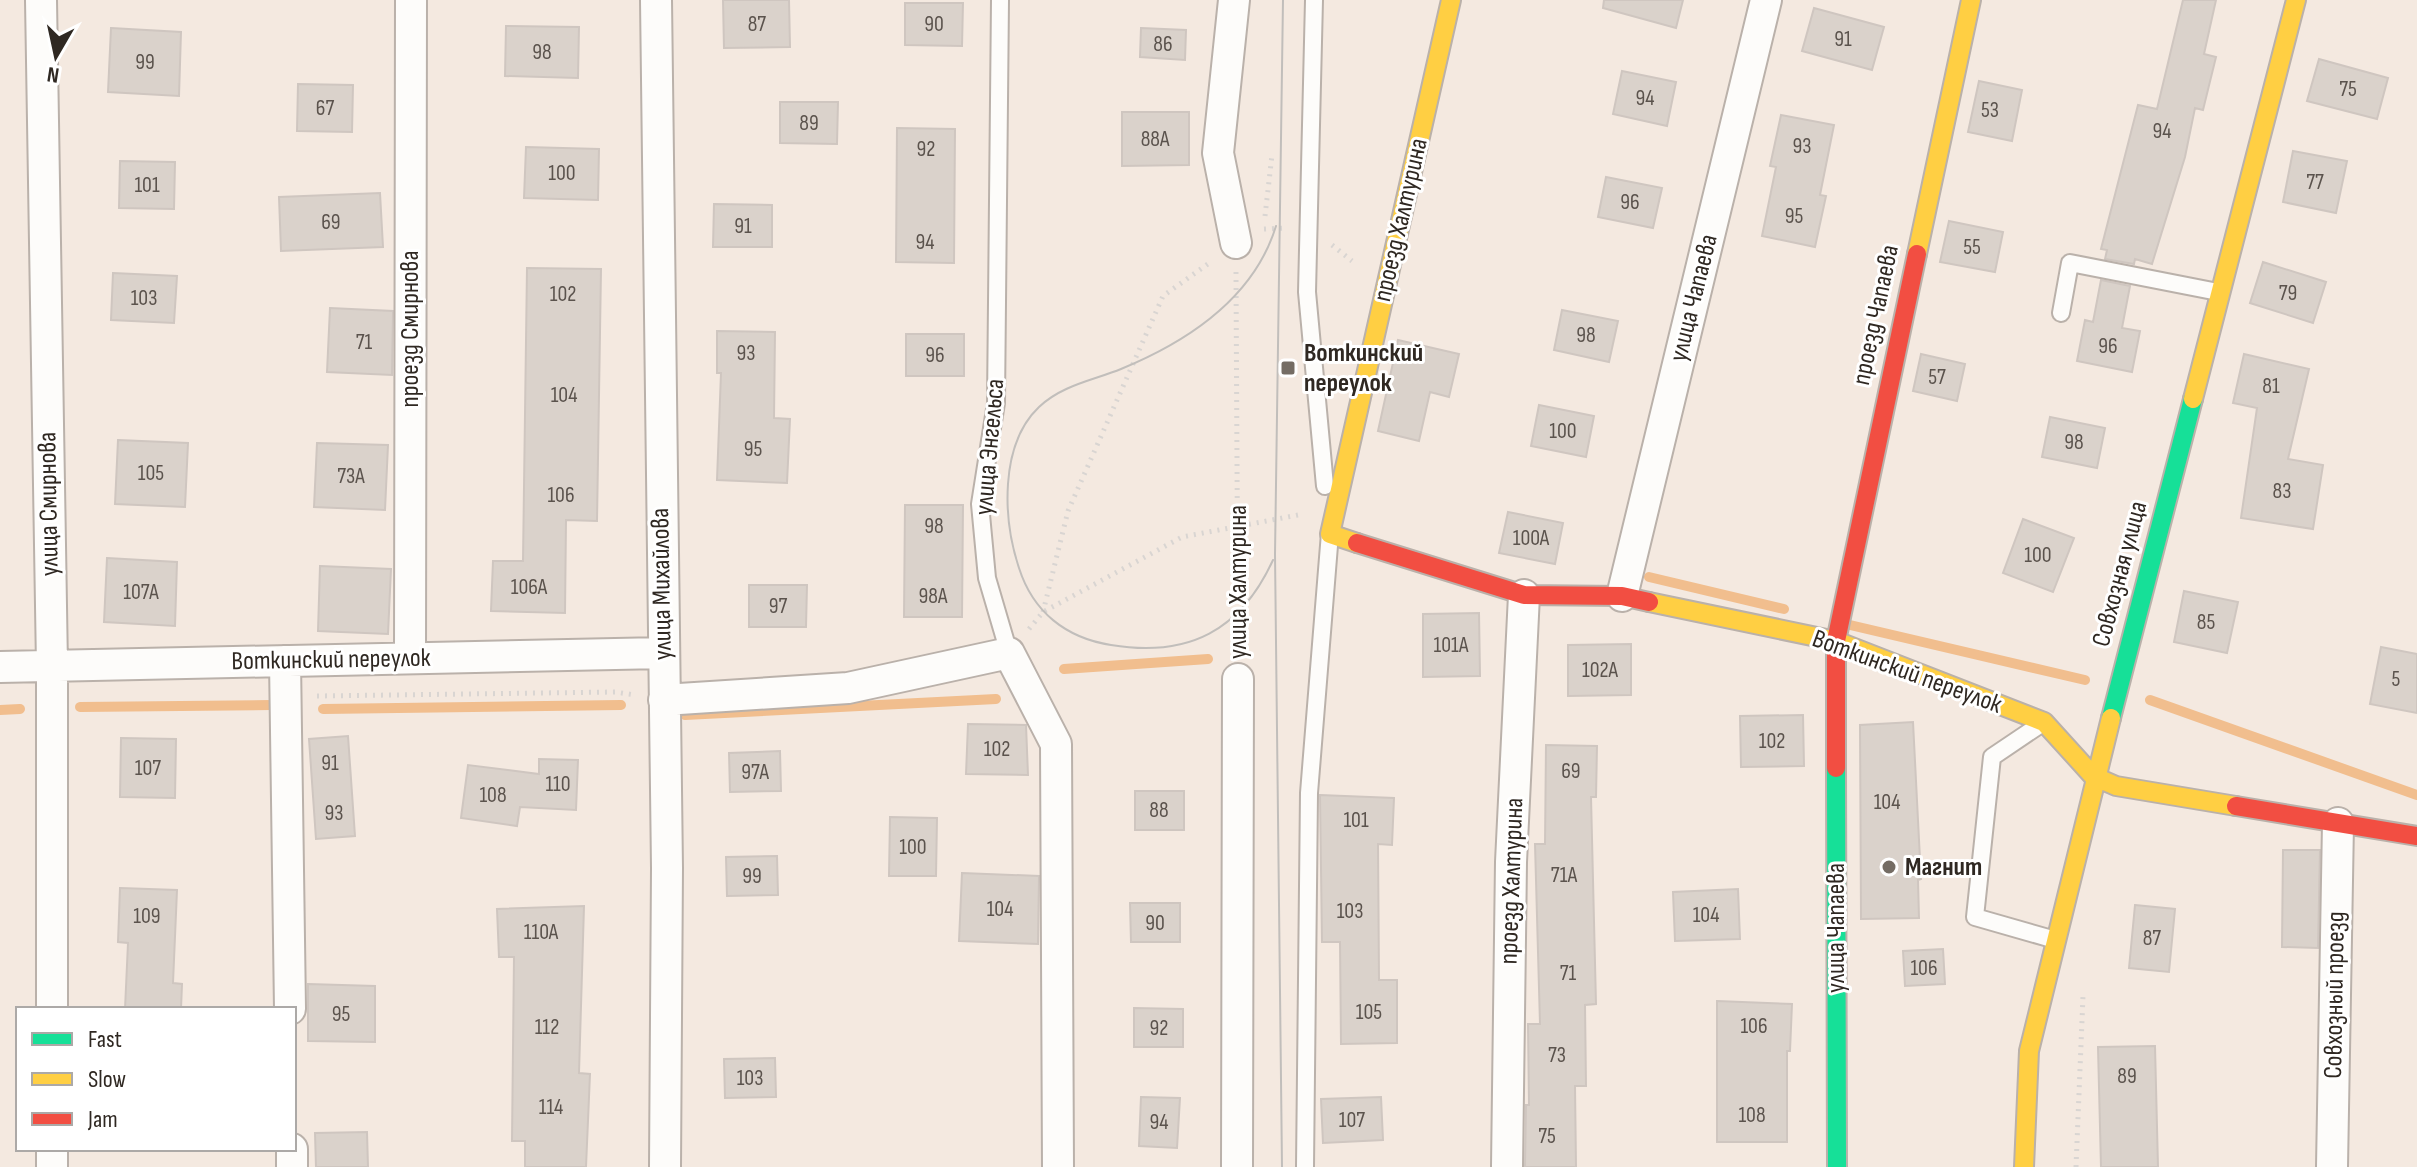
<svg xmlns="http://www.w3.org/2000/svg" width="2417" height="1167" viewBox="0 0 2417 1167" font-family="'Sofia Sans Condensed',sans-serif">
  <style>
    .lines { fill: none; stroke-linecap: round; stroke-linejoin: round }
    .stream { stroke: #f1be8e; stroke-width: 10 }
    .building { fill: #dad2cb; stroke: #cfc6c0; stroke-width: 2 }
    .lane-casing { stroke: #bab1aa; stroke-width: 20 }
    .street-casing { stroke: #bab1aa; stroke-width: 34 }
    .fast-casing { stroke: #bab1aa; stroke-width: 22 }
    .slow-casing { stroke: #bab1aa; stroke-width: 22 }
    .jam-casing { stroke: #bab1aa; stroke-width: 22 }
    .path { stroke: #d9d5d2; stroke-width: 5; stroke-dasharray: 2 6; stroke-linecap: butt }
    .lane { stroke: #fdfcfa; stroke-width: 16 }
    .street { stroke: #fdfcfa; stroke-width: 30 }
    .fast { stroke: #16e098; stroke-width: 18 }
    .slow { stroke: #ffcf43; stroke-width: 18 }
    .jam { stroke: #f24e42; stroke-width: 18 }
    .tram { stroke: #c1bebb; stroke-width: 2 }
    .poi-dot { fill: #746c64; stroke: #fff; stroke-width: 3 }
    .labels { text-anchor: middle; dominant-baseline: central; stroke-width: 6; stroke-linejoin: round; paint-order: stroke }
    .number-label { font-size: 22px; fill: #5b534d }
    .street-label { font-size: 26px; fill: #2f2822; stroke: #fff }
    .poi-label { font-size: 26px; font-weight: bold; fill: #2f2822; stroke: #fff; text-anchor: start }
  </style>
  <rect width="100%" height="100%" fill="#f4e9e0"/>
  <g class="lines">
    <path class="stream" d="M1649 577 1784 609
      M1850 625 2085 680
      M1064 669 1208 659
      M2150 700 2417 795
      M80 707 271 705
      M323 709 621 705
      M0 710 20 709
      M685 715 996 699"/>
  </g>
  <path class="building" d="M723 0H789L790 47 724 48Z
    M1604 0H1683L1676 28 1603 8Z
    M2183 0H2216L2204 54 2216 57 2203 110 2195 108 2185 157 2152 264 2135 259 2134 264 2105 259 2107 250 2101 249 2138 105 2157 109Z
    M905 3H963L962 46 905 45Z
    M1814 8 1884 27 1872 70 1802 51Z
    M506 26 579 27 578 78 505 76Z
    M111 28 181 32 179 96 108 92Z
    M1141 28 1186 30 1185 60 1140 57Z
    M2319 59 2388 78 2377 119 2307 101Z
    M1622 71 1676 82 1667 126 1613 114Z
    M1979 81 2022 90 2012 141 1968 132Z
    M298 84 353 85 352 132 297 131Z
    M780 102H838L837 144 780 143Z
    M1122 112H1189V165L1122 166Z
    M1781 115 1834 125 1820 195 1826 196 1815 247 1762 236 1776 167 1770 166Z
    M897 128 955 129 954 263 896 262Z
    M526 147 599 149 598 200 524 198Z
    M2293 151 2347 161 2336 213 2283 202Z
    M120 161 175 162 174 209 119 208Z
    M1606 177 1662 188 1653 228 1598 217Z
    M380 193 383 247 281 251 279 197Z
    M714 204 772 205V247H713Z
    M1949 221 2003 232 1995 272 1940 262Z
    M2263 262 2326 282 2313 323 2250 303Z
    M527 268 601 269 597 521 566 520 565 613 491 611 493 561H523Z
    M113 273 177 276 174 323 111 320Z
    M2101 280 2130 286 2122 328 2140 331 2132 372 2077 361 2085 320 2093 322Z
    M330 308 393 311 392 375 327 372Z
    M1562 310 1618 321 1609 362 1554 350Z
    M717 331 775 332 774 418 790 419 787 483 717 480 721 373H717Z
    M906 334H964V376H906Z
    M1398 340 1459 354 1449 397 1430 392 1419 441 1378 431Z
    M1921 354 1965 364 1957 401 1913 391Z
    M2244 354 2309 369 2288 459 2323 465 2313 529 2241 518 2257 408 2233 403Z
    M1539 405 1594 416 1586 457 1531 446Z
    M2050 417 2105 428 2097 468 2042 457Z
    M118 440 188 443 185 507 115 504Z
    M317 443 388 445 385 510 314 507Z
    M905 505H963L962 617H904Z
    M1508 512 1563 523 1555 564 1499 553Z
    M2023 519 2074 538 2053 592 2003 573Z
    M107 558 177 562 175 626 104 622Z
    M320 566 391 569 388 634 318 631Z
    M749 585H807L806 627H749Z
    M2184 591 2238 602 2227 653 2174 642Z
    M1479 613 1480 676 1423 677V614Z
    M1631 644V695L1568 696V645Z
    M2381 647 2417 654V713L2370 704Z
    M1803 715 1804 766 1741 767 1740 716Z
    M1913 722 1921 879 1918 880 1919 918 1861 919 1860 725Z
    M968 724 1026 725 1028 775 966 774Z
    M348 736 355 836 316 839 309 739Z
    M121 738 176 739 175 798 120 797Z
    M1546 745 1597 746 1596 797H1591L1596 1004 1585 1005 1586 1086H1575L1576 1167H1525L1526 1105H1529L1528 1024H1540L1535 844H1545Z
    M780 751 781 791 730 792 729 753Z
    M539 759 578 760 576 810 520 807 517 826 461 818 468 765 539 774Z
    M1135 791H1184V830H1135Z
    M1320 795 1394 798 1392 845 1378 844 1379 980H1397V1043L1341 1044 1340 942H1322Z
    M890 817 937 818 936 876H889Z
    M2283 850H2320L2318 948 2282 947Z
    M777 856 778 895 727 896 726 857Z
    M962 873 1039 876 1038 944 959 941Z
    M120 888 177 890 173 983 182 984 181 1009H125L128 943 118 942Z
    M1738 889 1740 939 1675 941 1673 892Z
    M1130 903H1180V942H1131Z
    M2135 905 2175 909 2169 972 2129 968Z
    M584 906 579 1073 590 1074 586 1167H525V1141H512L514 957H499L497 909Z
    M1943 949 1945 984 1905 986 1903 951Z
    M308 984 375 986V1042L308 1041Z
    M1717 1001 1792 1004 1790 1051H1787V1142H1717Z
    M1134 1008 1183 1009V1047H1134Z
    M2155 1046 2158 1167H2101L2098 1047Z
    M775 1058 776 1097 725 1098 724 1059Z
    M1141 1097 1180 1098 1177 1148 1139 1146Z
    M1381 1097 1383 1140 1323 1143 1321 1099Z
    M367 1132 368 1167H316L315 1133Z"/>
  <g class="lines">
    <defs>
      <path id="lane" d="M1000 0 996 403 980 504 987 578 1009 653
        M1314 0 1307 292 1325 486
        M2061 313 2070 263 2218 292
        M2041 724 1992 757 1975 917 2052 939
        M1305 1167 1309 793 1330 533"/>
      <path id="street" d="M41 0 52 666V1009
        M656 0 667 868 665 1167
        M1234 0 1218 153 1236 243
        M1622 596 1766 0
        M410 658 411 0
        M285 661 290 1009
        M0 667 663 653
        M664 700 848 688 1009 653 1056 744 1058 1167
        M292 1149V1167
        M52 1167V1149
        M1237 1167 1238 679
        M1507 1167 1511 862 1524 595
        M2332 1167 2338 823"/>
      <path id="fast" d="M2111 718 2193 399
        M1836 768 1837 1167"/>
      <path id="slow" d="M1917 254 1971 0
        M2193 399 2296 0
        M1357 543 1330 534 1451 0
        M1649 602 1836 641 2044 722 2093 776 2116 786 2236 806
        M2024 1167 2029 1051 2111 718"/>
      <path id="jam" d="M1357 543 1524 595 1622 596 1649 602
        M1836 768V641L1917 254
        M2236 806 2417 836"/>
    </defs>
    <use href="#lane" class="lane-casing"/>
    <use href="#street" class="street-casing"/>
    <use href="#fast" class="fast-casing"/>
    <use href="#slow" class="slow-casing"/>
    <use href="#jam" class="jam-casing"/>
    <path class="path" d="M1265 216 1272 155
      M1264 229 1286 228
      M1332 245 1352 261
      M1236 272 1238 650
      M1043 612 1068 511 1163 296 1212 261
      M1029 629 1043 612 1182 537 1298 515
      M317 696 615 692 635 695
      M2076 1167 2083 996"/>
    <use href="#lane" class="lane"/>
    <use href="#street" class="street"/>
    <use href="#fast" class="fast"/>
    <use href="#slow" class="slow"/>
    <use href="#jam" class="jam"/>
    <path class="tram" d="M1273 560C1241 630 1189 658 1111 645 1066 638 1033 612 1019 568 1003 520 999 445 1039 407 1062 385 1094 380 1121 369 1189 341 1254 298 1276 226
      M1282 1167 1275 554 1283 0"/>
  </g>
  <g class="poi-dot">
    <rect x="1280" y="360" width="16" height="16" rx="4"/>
    <circle cx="1889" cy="867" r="8"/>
  </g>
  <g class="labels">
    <g class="number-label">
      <text x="757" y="24">87</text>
      <text x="934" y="24">90</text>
      <text x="1843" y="39">91</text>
      <text x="1163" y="44">86</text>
      <text x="542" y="52">98</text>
      <text x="145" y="62">99</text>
      <text x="2348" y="89">75</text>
      <text x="1645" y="98">94</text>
      <text x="325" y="108">67</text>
      <text x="1990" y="110">53</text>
      <text x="809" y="123">89</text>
      <text x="2162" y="131">94</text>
      <text x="1155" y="139">88А</text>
      <text x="1802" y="146">93</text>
      <text x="926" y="149">92</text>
      <text x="562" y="173">100</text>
      <text x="2315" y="182">77</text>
      <text x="147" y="185">101</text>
      <text x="1630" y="202">96</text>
      <text x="1794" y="216">95</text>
      <text x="331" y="222">69</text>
      <text x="743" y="226">91</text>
      <text x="925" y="242">94</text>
      <text x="1972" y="247">55</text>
      <text x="2288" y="293">79</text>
      <text x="563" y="294">102</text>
      <text x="144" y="298">103</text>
      <text x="1586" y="335">98</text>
      <text x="364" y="342">71</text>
      <text x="2108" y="346">96</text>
      <text x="746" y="353">93</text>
      <text x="935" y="355">96</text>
      <text x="1937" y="377">57</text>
      <text x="2271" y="386">81</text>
      <text x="564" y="395">104</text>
      <text x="1563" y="431">100</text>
      <text x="2074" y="442">98</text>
      <text x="753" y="449">95</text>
      <text x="151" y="473">105</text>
      <text x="351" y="476">73А</text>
      <text x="2282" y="491">83</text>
      <text x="561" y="495">106</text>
      <text x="934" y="526">98</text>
      <text x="1531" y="538">100А</text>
      <text x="2038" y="555">100</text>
      <text x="529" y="587">106А</text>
      <text x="141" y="592">107А</text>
      <text x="933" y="596">98А</text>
      <text x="778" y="606">97</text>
      <text x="2206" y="622">85</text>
      <text x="1451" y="645">101А</text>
      <text x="1600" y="670">102А</text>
      <text x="2396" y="679">5</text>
      <text x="1772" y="741">102</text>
      <text x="997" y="749">102</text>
      <text x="330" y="763">91</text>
      <text x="148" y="768">107</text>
      <text x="1571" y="771">69</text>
      <text x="755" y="772">97А</text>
      <text x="558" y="784">110</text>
      <text x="493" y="795">108</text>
      <text x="1887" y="802">104</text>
      <text x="1159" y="810">88</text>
      <text x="334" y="813">93</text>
      <text x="1356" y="820">101</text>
      <text x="913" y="847">100</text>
      <text x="1564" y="875">71А</text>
      <text x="752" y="876">99</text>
      <text x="1000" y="909">104</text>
      <text x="1350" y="911">103</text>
      <text x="1706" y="915">104</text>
      <text x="147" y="916">109</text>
      <text x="1155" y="923">90</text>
      <text x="541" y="932">110А</text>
      <text x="2152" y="938">87</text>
      <text x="1924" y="968">106</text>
      <text x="1568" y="973">71</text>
      <text x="1369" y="1012">105</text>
      <text x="341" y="1014">95</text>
      <text x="1754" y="1026">106</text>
      <text x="547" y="1027">112</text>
      <text x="1159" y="1028">92</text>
      <text x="1557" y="1055">73</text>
      <text x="2127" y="1076">89</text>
      <text x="750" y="1078">103</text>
      <text x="551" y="1107">114</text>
      <text x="1752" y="1115">108</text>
      <text x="1352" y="1120">107</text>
      <text x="1159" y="1122">94</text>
      <text x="1547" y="1136">75</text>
    </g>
    <g class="street-label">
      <text transform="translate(1401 220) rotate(-77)">проезд Халтурина</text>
      <text transform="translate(1694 298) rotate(-76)">улица Чапаева</text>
      <text transform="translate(1876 315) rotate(-78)">проезд Чапаева</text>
      <text transform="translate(410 329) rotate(-90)">проезд Смирнова</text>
      <text transform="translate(990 447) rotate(-85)">улица Энгельса</text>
      <text transform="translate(49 504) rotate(-91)">улица Смирнова</text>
      <text transform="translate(2120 574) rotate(-75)">Совхозная улица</text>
      <text transform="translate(1238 582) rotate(-90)">улица Халтурина</text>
      <text transform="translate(662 584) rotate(-91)">улица Михайлова</text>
      <text transform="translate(331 660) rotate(-1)">Воткинский переулок</text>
      <text transform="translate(1907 672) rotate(20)">Воткинский переулок</text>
      <text transform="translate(1512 881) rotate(-88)">проезд Халтурина</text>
      <text transform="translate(1836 928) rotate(-90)">улица Чапаева</text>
      <text transform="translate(2335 995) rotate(-89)">Совхозный проезд</text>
    </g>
    <g class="poi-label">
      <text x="1304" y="353">Воткинский<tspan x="1304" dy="30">переулок</tspan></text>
      <text x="1905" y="867">Магнит</text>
    </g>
  </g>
  <rect x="16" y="1007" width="280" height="144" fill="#ffffff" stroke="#aca9a7" stroke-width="2"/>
  <rect x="32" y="1033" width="40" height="12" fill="#16e098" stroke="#aca9a7" stroke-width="2"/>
  <text x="88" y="1047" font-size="24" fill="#2f2822">Fast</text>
  <rect x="32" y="1073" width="40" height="12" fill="#ffcf43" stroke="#aca9a7" stroke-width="2"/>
  <text x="88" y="1087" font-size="24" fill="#2f2822">Slow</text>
  <rect x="32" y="1113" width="40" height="12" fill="#f24e42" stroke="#aca9a7" stroke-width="2"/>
  <text x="88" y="1127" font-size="24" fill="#2f2822">Jam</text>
  <g transform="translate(56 56) rotate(189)" stroke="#ffffff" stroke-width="6" paint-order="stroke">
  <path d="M0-6L14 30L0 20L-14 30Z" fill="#2f2822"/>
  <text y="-12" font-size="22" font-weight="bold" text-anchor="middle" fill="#2f2822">N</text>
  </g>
</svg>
